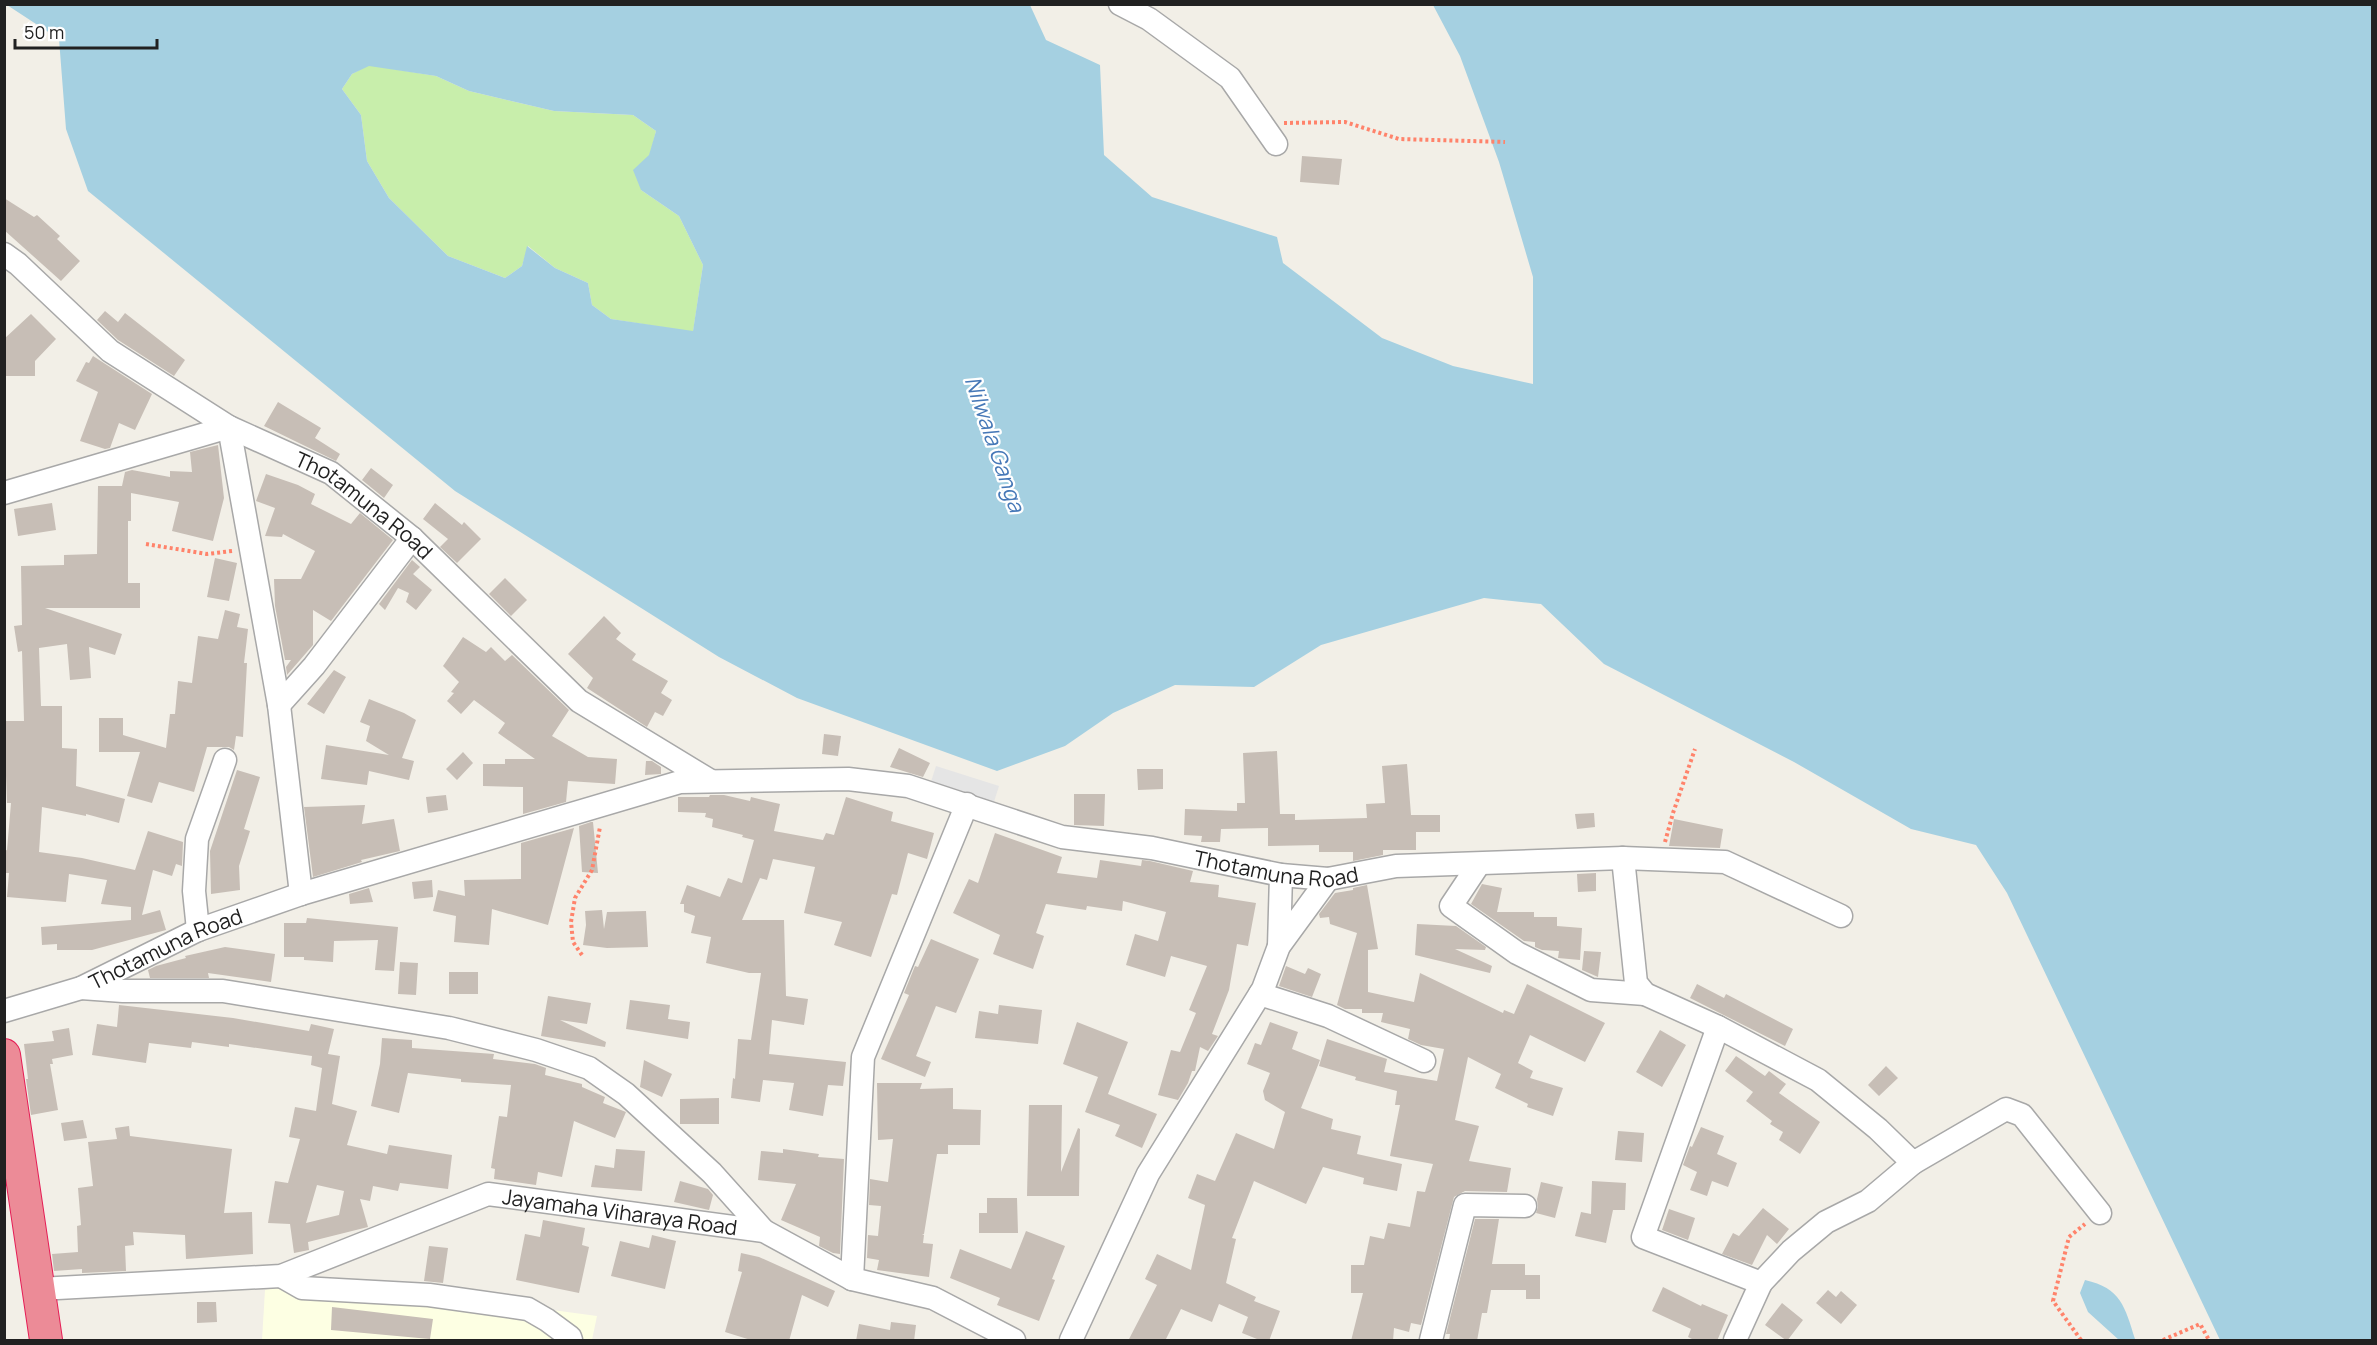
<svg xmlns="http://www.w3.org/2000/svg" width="2377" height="1345" viewBox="0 0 2377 1345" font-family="Manrope,sans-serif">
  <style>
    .education { fill: #fdffe3 }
    .grass { fill: #c8eeab }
    .parking { fill: #e5e5e5 }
    .water { fill: #a5d0e1; fill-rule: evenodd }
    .building { fill: #c7beb6; fill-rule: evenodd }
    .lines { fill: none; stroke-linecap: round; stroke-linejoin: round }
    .minor-casing { stroke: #a8a8a8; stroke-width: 25 }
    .highway-casing { stroke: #e51e56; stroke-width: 34 }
    .path { stroke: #ff836b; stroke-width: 4; stroke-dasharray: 3 3; stroke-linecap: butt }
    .minor { stroke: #fff; stroke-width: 22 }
    .highway { stroke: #ec8b97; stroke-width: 32 }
    .labels { text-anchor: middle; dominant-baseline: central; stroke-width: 4.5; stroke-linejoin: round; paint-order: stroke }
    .street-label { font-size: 21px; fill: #212121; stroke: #fff }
    .water-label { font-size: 22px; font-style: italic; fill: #4678b7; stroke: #fff }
  </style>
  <rect width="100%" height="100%" fill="#f2efe7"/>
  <path class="education" d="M317 1278 597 1316 592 1340H262L265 1290Z"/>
  <path class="grass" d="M369 65 436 76 469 91 554 111 633 115 656 131 641 190 679 216 703 265 693 332 611 319 592 305 588 283 555 268 528 246 522 266 505 278 448 256 389 198 367 161 361 115 342 89 352 74Z"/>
  <path class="parking" d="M936 766 999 786 992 808 929 788Z"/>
  <path class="water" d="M7 5H1030L1046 40 1100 65 1104 155 1152 197 1277 237 1283 263 1382 338 1453 366 1533 384V277L1499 162 1460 56 1433 5H2372V1340H2220L2007 893 1976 845 1911 829 1794 762 1604 664 1541 604 1484 598 1321 645 1254 687 1175 685 1113 713 1065 746 997 771 797 698 719 657 455 491 88 191 66 129 59 39ZM369 66 436 76 469 91 554 111 633 115 656 131 649 155 633 170 641 190 679 216 703 265 693 331 611 319 592 305 588 283 555 268 527 246 522 266 505 278 448 256 389 198 367 161 361 115 342 89 352 74Z
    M2085 1280C2121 1288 2125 1307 2135 1339L2119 1340 2088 1312 2080 1293Z"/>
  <path class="building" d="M1302 156 1342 159 1339 185 1300 182Z
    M4 198 34 217 37 215 60 236 57 239 80 261 61 281 4 230Z
    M105 311 118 322 125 313 185 360 174 376 118 340 97 320Z
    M31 314 56 339 35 361V376H4V339Z
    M93 356 152 394 135 430 119 423 110 448 105 449 80 441 98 392 76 381 86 362 89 363Z
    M278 402 321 428 315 438 340 454 336 461 264 426Z
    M218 445 224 498 213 541 172 531 179 502 131 493V521H128V583H140V608H45L122 634 115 655 89 647 91 678 70 680 67 644 39 648 41 706H62V748L77 749 76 786 125 799 119 823 86 814V816L42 807 39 852 82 858 135 870 148 831 183 842 182 866 176 864 172 876 153 870 142 915 160 910 166 930 92 950H57V944L42 945 41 927 131 920V907L101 904 107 880 69 874 66 902 7 897 9 873H4V851L7 850 11 803H7L4 721H24L22 651 18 652 14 626 22 625 21 566 64 565V555L97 554 98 486H122L125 472 132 470 170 477V471L192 472 190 452Z
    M371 468 393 485 384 498 362 480Z
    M266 474 298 485 315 494 311 504 351 524 360 513 393 540 331 621 313 610V645L287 675 286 667 291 660H285L275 606 274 579H301L315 551 283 534 282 537 265 536 275 508 256 501Z
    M52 503 56 530 18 536 14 509Z
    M435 503 462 525 464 522 481 539 457 563 440 547 448 539 423 519Z
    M215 558 237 563 229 601 207 597Z
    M412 560 420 567 413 574 432 590 416 610 406 602 409 593 398 588 385 610 379 604Z
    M505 578 527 600 511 616 489 594Z
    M225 610 240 614 237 627 248 629 244 663H247L243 737 236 736 234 750 229 747H207L194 792 159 782 152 803 127 796 140 752H99V718H123V735L166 748 170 714H175L178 681 192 683 198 636 218 639Z
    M604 616 621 633 616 639 636 654 632 660 668 681 661 693 672 700 663 716 655 712 647 727 587 688 593 678 568 654Z
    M463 637 486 652 491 647 505 661 512 655 569 710 552 736 588 757 617 759 615 784 568 781 566 802 523 814V787L483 786V764H505V759H535L498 733 505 723 474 700 461 714 447 701 454 693 451 692 459 682 443 666Z
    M334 670 346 677 324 714 307 704Z
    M369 699 404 713 416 720 402 758 414 761 409 780 369 771 367 785 321 779 326 745 389 755 366 741 370 726 360 722Z
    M824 734 841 736 838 756 822 754Z
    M899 748 930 763 923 777 890 767Z
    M1277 751 1280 814H1295V820L1367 818 1366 804 1385 803 1382 766 1407 764 1411 815H1440V832H1416V850H1383V855L1353 861V852H1319V845L1268 846V828L1221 829 1220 842H1201L1202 836 1184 835 1185 809 1237 811V803H1245L1243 753Z
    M463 752 473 763 457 780 446 769Z
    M646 761H652L661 767V774L645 775Z
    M1137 769H1163V789L1138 790Z
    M237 770 260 777 244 829 250 831 239 866 240 890 211 894 210 851Z
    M1074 794H1105L1104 826 1074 825Z
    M446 795 448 810 428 813 426 797Z
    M710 795H724L750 801 751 797 780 804 774 831 823 840 826 833 834 835 846 797 893 812 891 821 934 833 927 859 908 853 897 895 892 894 871 957 834 945 842 922 804 913 815 867 773 859 767 880 760 878 742 920H784L786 996 808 999 804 1025 772 1020 769 1054 846 1062 843 1086 828 1085 823 1116 789 1110 794 1083 763 1080 760 1102 731 1098 733 1078 735 1079 738 1039 751 1040 761 973H749L706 963 711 937 691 933 695 916 684 912V904H680L687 885 720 897 728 878 742 883 754 840 742 837 743 835 712 827 713 819 705 817 706 813 678 812V797H709Z
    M365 805 362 824 394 819 400 851 361 860 362 862 313 877 304 807Z
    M1594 813 1595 827 1577 829 1575 814Z
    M1674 819 1723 829 1720 848 1669 846Z
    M591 822H593L598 873 582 872 579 826Z
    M574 828 548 925 492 909 489 945 454 942 456 916 433 911 438 890 465 896 464 880 521 879V843Z
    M995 833 1062 857 1057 873 1097 878 1100 860 1141 866 1142 860 1150 861 1193 871 1190 882 1219 885 1218 897 1256 903 1248 946 1237 944 1229 990 1212 1034 1218 1036 1208 1051 1200 1047 1195 1071H1192L1188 1083 1178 1100 1158 1095 1171 1050 1180 1052 1196 1013 1189 1010 1207 966 1171 956 1165 977 1126 965 1135 934 1158 941 1166 912 1123 901 1122 911 1087 906 1086 910 1046 904 1036 933 1044 936 1033 969 993 954 1000 935 953 913 969 879 978 883Z
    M1596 873V891L1578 892 1577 874Z
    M432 880 433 897 414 899 412 882Z
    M1482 884 1502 888 1497 912H1534V917H1557V926L1582 928 1580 960 1558 958 1559 951 1542 950 1535 947V942L1524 941 1471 904Z
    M1367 885 1378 949 1368 950V992L1414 1002 1420 973 1503 1013 1504 1010 1514 1014 1527 984 1605 1023 1585 1062 1530 1035 1518 1063 1533 1071 1530 1078 1563 1088 1553 1116 1527 1107 1528 1104 1495 1088 1501 1074 1468 1057 1455 1120 1479 1126 1469 1161 1511 1168 1507 1192 1465 1191 1454 1197 1421 1325 1411 1323 1409 1332 1394 1328 1393 1341H1351L1363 1293H1351V1265H1364L1370 1236 1384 1239 1388 1223 1410 1227 1417 1191 1425 1192 1433 1164 1390 1156 1400 1105H1395L1397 1091 1355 1080 1356 1077 1319 1066 1327 1039 1387 1059 1384 1072 1437 1081 1444 1049 1421 1045 1408 1039 1410 1029 1381 1022 1383 1013H1362V1009H1345L1337 1005 1357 933 1330 924 1329 917 1320 918 1319 914 1335 893 1353 890V888Z
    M369 888 373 902 350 904 349 894Z
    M602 910 604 929 607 912 646 911 648 947 607 948 583 945 586 925 585 911Z
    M307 918 398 927 394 971 375 970 378 940 334 941 333 962 304 960V957H284V923H306Z
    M1417 924 1456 926 1486 947 1485 950 1455 949 1492 966 1490 973 1415 955Z
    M931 939 979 959 956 1013 936 1006 916 1056 931 1062 925 1077 881 1059 909 995 904 993 915 966 918 967Z
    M225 947 275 954 271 982 208 973 209 978H150L148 970 156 966 186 958 185 956Z
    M1584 951 1601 952 1598 977 1582 970Z
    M400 962 418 963 416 995 398 994Z
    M1286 966 1305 974 1308 968 1321 974 1312 997 1279 986Z
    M449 972H478V994H449Z
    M1697 984 1724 998 1726 994 1793 1029 1785 1046 1690 998Z
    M548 996 591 1003 587 1024 560 1020 606 1042 605 1047 541 1036Z
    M630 1000 670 1005 668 1019 690 1022 688 1039 626 1029Z
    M119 1005 233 1018 309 1031 311 1024 334 1029 328 1054 340 1056 332 1104 357 1111 347 1145 387 1154 389 1145 452 1155 448 1189 400 1183 398 1191 373 1186 370 1201 360 1199 368 1227 308 1242 309 1250 294 1253 290 1224 268 1223 275 1181 288 1183 300 1139 289 1137 295 1107 316 1111 322 1068 311 1065 312 1056 229 1044V1047L192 1042 191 1048 149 1043 146 1063 92 1055 97 1024 117 1027ZM317 1185 344 1191 339 1215 306 1223Z
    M999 1005 1042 1010 1038 1044 975 1038 979 1011 998 1014Z
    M1077 1022 1128 1042 1108 1094 1157 1114 1142 1148 1115 1136 1120 1125 1085 1112 1098 1077 1063 1064Z
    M1270 1022 1298 1032 1292 1049 1320 1060 1301 1108 1333 1119 1331 1129 1361 1136 1357 1154 1402 1164 1397 1191 1363 1184 1364 1178 1323 1167 1306 1204 1254 1181 1232 1238 1236 1239 1226 1283 1256 1297 1254 1301 1280 1311 1269 1341H1262L1242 1333 1248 1317 1219 1304 1212 1322 1181 1309 1165 1341H1128L1157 1285 1145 1279 1157 1254 1191 1270 1205 1205 1188 1198 1197 1174 1215 1181 1236 1133 1274 1149 1285 1112 1265 1100 1263 1091 1270 1073 1247 1064 1255 1043 1261 1045Z
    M69 1028 73 1055 52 1059 53 1064H50L58 1110 31 1115 26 1079H28L24 1044 54 1041 52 1031Z
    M1660 1030 1686 1045 1662 1087 1636 1072Z
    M382 1038 412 1040V1048L494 1054 493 1059 535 1064 546 1068 545 1075 582 1084V1087L605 1097 603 1103 626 1112 615 1138 574 1121 562 1177 538 1172 536 1185 494 1179 495 1169 491 1168 499 1116 507 1117 511 1085 461 1082V1079L408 1073 399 1113 371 1106 380 1064Z
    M1736 1056 1765 1076 1769 1071 1786 1084 1779 1093 1820 1122 1800 1154 1779 1140 1783 1132 1770 1124 1772 1121 1746 1101 1753 1092 1725 1071Z
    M644 1060 672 1074 662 1097 640 1087Z
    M1886 1066 1898 1078 1879 1096 1868 1085Z
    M877 1083H922L920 1089 953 1088V1109L981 1110 980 1145H948V1154H937L924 1234H922L924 1235 923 1243 933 1244 929 1277 877 1270 879 1260 867 1258 868 1235 878 1236 881 1206 869 1205 870 1179 888 1182 893 1139 878 1140Z
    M719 1098V1124H680V1099Z
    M1029 1105H1062L1061 1172 1078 1128 1080 1129 1079 1196H1027Z
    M83 1120 87 1138 64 1141 61 1123Z
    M129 1126 130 1136 232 1149 224 1213 252 1212 253 1254 186 1259 185 1235 133 1232 134 1245 125 1246 126 1271 82 1273V1269L54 1271 52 1254 78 1252 77 1226 81 1225 78 1188 93 1186 88 1142 117 1139 115 1128Z
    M1701 1127 1724 1136 1717 1154 1737 1163 1728 1187 1712 1181 1707 1196 1690 1190 1697 1172 1683 1165 1690 1146 1692 1147Z
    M1618 1131 1644 1133 1642 1162 1615 1160Z
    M616 1149 645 1151 642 1191 591 1187 595 1165 614 1168Z
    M783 1149 819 1154 818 1157 844 1159 840 1254 833 1253 819 1246 820 1237 781 1220 796 1184 758 1180 761 1151 783 1153Z
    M680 1181 708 1189 713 1195 709 1210 674 1202Z
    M1592 1181 1626 1183 1625 1210H1613L1606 1243 1575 1236 1581 1212 1591 1214Z
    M1541 1182 1563 1187 1555 1218 1536 1213 1538 1207 1537 1199Z
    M987 1198H1017L1018 1233H979V1213H987Z
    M1763 1208 1789 1229 1777 1244 1767 1235 1752 1265 1722 1254 1733 1233 1739 1236Z
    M1669 1209 1695 1218 1688 1240 1662 1230Z
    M1475 1219H1499L1492 1264H1525V1275H1540V1299H1526V1290H1491L1487 1313H1482L1477 1341H1449L1450 1334H1446Z
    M543 1220 585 1228 582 1245 589 1247 579 1293 516 1280 525 1234 540 1237Z
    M1026 1231 1065 1246 1052 1279 1055 1280 1039 1321 997 1305 1000 1298 950 1278 960 1249 1011 1269Z
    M652 1235 676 1241 665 1289 611 1276 620 1241 649 1248Z
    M429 1246 448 1248 443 1283 424 1281Z
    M741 1253 759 1257 835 1291 828 1307 802 1295 789 1341H754L725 1332 742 1272 738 1271Z
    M1663 1287 1701 1306 1702 1304 1728 1315 1717 1341H1696L1688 1337 1691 1329 1652 1311Z
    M1828 1290 1836 1297 1841 1291 1857 1305 1841 1324 1816 1303Z
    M197 1302H216L217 1322 197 1323Z
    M1782 1303 1803 1320 1787 1341 1765 1325Z
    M332 1307 433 1319 430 1339 331 1330Z
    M891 1322 916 1325 914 1341H856L859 1324 890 1330Z"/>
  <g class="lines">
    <defs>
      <g id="minor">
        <path d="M1120 4 1149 19 1230 78 1276 144"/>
        <path id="s1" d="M4 254 18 264 110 351 229 427 331 473 412 538 579 701 709 780"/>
        <path d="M4 493 229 427 279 705 301 894"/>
        <path d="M279 705 314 666 412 538"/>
        <path d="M1623 858 1636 983 1645 994 1718 1027 1818 1080 1878 1129 1913 1163 2006 1109 2022 1115 2100 1213"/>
        <path d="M1479 864 1451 906 1517 953 1591 990 1645 994"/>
        <path d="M198 930 194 891 197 839 225 760"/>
        <path d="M1279 946 1281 875"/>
        <path d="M81 988 123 991H223L449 1028 536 1050 589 1068 626 1094 712 1173 764 1231"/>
        <path d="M1260 994 1328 1016 1424 1061"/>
        <path id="s2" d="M4 1011 81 988 198 930 301 894 680 782 848 779 908 786 1062 837 1152 848 1281 875 1328 879 1396 866 1623 858 1725 862 1841 916"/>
        <path d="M1718 1027 1643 1237 1761 1283 1735 1340"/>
        <path d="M281 1276 302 1288 429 1295 528 1309 547 1320 570 1337 571 1340"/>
        <path d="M852 1279 863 1057 967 804"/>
        <path d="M1761 1283 1791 1251 1826 1222 1868 1201 1913 1163"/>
        <path id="s3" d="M39 1289 281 1276 488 1194 764 1231 852 1279 933 1298 1014 1340"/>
        <path d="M1071 1340 1148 1174 1263 989 1279 946 1328 879"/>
        <path d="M1431 1340 1465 1205 1525 1206"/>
      </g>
      <path id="highway" d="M4 1055 46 1340"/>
    </defs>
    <use href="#minor" class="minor-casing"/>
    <use href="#highway" class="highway-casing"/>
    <path class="path" d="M1284 123 1345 122 1399 139 1505 142
      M146 544 207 554 232 551
      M1665 842 1673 813 1695 749
      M582 955 573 942 571 922 575 898 592 870 600 827
      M2081 1340 2053 1301 2069 1237 2085 1224
      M2163 1340 2200 1324 2209 1340"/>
    <use href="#minor" class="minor"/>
    <use href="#highway" class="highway"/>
  </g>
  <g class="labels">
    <g class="street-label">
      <text stroke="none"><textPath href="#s1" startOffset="442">Thotamuna Road</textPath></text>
      <text stroke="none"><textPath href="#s2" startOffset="1323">Thotamuna Road</textPath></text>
      <text stroke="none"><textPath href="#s2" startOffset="174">Thotamuna Road</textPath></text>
      <text stroke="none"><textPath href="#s3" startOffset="598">Jayamaha Viharaya Road</textPath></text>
    </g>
    <g class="water-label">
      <text transform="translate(995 444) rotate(71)">Nilwala Ganga</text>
    </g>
  </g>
  <rect width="2377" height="1345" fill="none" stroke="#212121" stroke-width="12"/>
  <path d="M15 39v9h142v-9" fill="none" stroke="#212121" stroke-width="3"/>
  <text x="24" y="39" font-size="18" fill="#212121" stroke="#ffffff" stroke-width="4.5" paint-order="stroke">50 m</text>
</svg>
